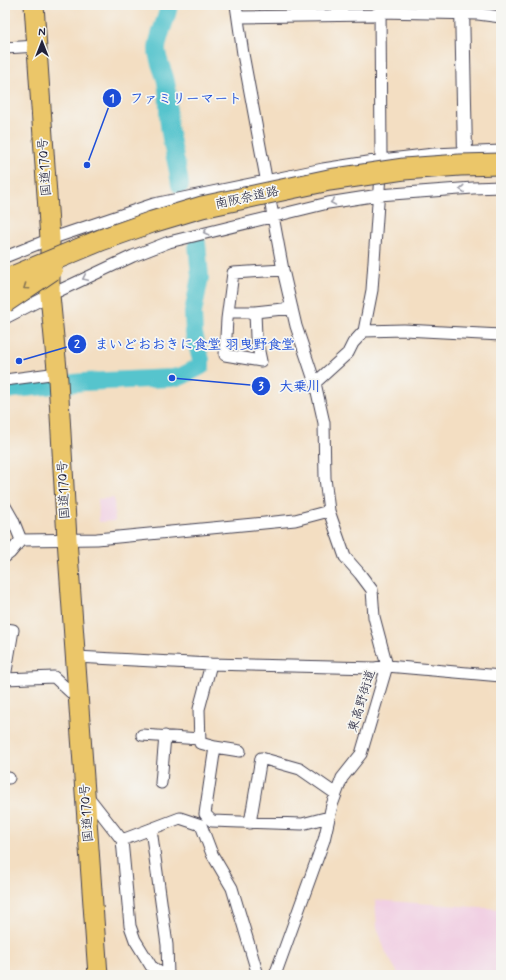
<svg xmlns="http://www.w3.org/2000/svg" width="506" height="980" viewBox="0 0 506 980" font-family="Mynerve,'Klee One',sans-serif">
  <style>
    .built { fill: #f1d0e3 }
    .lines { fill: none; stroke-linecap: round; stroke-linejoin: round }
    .river { stroke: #57c4cd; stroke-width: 18 }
    .minor-casing { stroke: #413e4f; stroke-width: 13 }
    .tertiary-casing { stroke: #413e4f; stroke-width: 16 }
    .trunk-casing { stroke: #413e4f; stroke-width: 21 }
    .minor { stroke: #fff; stroke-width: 11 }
    .tertiary { stroke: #fff; stroke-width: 14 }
    .trunk { stroke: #ebc669; stroke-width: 19 }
    .motorway-bridge-casing { stroke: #413e4f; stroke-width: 23; stroke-linecap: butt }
    .motorway-bridge { stroke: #ebc669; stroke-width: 21 }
    .oneway { stroke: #9c9ca7 }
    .oneway2 { stroke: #867452 }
    .labels { text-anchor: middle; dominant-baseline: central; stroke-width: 3.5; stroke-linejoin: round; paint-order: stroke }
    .street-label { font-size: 13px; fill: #22223b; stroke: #f6f6f2 }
    .leader { fill: none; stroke: #1d4ed8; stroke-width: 1.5 }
    .callout-dot { fill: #1d4ed8; stroke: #f6f6f2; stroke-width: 1.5 }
    .mark-label { font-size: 12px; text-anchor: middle; font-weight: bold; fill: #fff }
    .callout-label { font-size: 14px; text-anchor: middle; font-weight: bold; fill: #1d4ed8; stroke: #f6f6f2; stroke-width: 3.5; stroke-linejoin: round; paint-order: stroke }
  </style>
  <rect width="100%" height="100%" fill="#f6f6f2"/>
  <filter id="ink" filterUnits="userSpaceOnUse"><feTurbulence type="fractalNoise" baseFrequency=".025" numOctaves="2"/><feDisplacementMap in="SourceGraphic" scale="8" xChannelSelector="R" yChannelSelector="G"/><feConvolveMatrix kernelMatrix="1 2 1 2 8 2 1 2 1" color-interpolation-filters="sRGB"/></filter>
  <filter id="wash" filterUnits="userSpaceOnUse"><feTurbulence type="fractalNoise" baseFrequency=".012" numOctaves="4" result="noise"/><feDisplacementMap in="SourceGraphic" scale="16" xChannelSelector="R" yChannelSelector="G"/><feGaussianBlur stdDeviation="0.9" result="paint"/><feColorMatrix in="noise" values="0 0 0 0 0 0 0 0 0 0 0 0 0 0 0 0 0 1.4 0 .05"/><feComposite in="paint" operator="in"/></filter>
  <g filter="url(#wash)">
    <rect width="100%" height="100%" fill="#f3dec2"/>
    <path class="built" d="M114 498 115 521 99 522 98 499Z
      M375 900 501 909V975H399L386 953 377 927Z"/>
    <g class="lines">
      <path class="river" d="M169 5C167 20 158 34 157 49 157 61 164 71 166 82 169 96 167 110 169 125 171 145 178 165 180 185
        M5 390 84 382 172 378 182 376 201 366V360L194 334 193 313 200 277 197 243"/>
    </g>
  </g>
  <g filter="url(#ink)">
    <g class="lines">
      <defs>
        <path id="minor" d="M236 5 243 54 283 270 296 326 315 383 324 423 325 478 329 511 345 557 360 574 372 590 374 617 387 666 361 754 342 778 332 805 324 840 275 975
          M238 17 374 15 380 12 478 14 501 17
          M5 48 37 46
          M5 257 50 239 154 204 323 169 381 160 434 154 501 151
          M228 312H255L292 308
          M255 312 256 337 261 361 225 355 227 319 233 273 283 270
          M5 318 50 295 133 256 169 242 328 203 379 195 473 188 501 187
          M364 331 404 330 501 335
          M5 380 58 373
          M315 383 348 353 353 343 364 331 372 290 381 160 380 5
          M5 506 13 520 21 540
          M5 557 10 553 21 540 97 539 295 520 329 511
          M5 629 13 630 5 677
          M76 657 211 664 375 668 387 666 501 676
          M211 664 199 709 200 743 215 747 205 814 212 821 302 824 329 817
          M5 679 54 677 79 700
          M142 735 200 739
          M215 747 240 751
          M5 778H9
          M161 783 165 736
          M86 794 122 840 130 926 135 940 151 966 163 975
          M250 823 261 758 300 769 336 794
          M151 829 167 945 168 975
          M122 840 180 818 201 825 212 854 232 888 258 975"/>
        <path id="tertiary" d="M462 5 465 153"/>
        <path id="trunk" d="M34 5 50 239V295L58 380 67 539 98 975"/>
      </defs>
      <use href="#minor" class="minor-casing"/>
      <use href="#tertiary" class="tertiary-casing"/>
      <use href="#trunk" class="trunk-casing"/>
      <use href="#minor" class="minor"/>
      <use href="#tertiary" class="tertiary"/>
      <use href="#trunk" class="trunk"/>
      <defs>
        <path id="motorway-bridge" d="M5 280 101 240 152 222 202 207 329 180 404 169 460 165 501 164
          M5 302 52 270"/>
      </defs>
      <use href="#motorway-bridge" class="motorway-bridge-casing"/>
      <use href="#motorway-bridge" class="motorway-bridge"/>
    </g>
    <defs><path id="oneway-chevron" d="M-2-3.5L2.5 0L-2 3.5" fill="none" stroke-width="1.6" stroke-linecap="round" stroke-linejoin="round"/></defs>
    <g class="oneway">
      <use href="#oneway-chevron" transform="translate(462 189) rotate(176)"/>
      <use href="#oneway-chevron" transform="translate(333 202) rotate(170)"/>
      <use href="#oneway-chevron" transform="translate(206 232) rotate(166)"/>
      <use href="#oneway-chevron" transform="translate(85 278) rotate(155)"/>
    </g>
    <use class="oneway2" href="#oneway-chevron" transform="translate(26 287) rotate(145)"/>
  </g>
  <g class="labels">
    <g class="street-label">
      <text transform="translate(45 167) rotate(-94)">国道170号</text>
      <text transform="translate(247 198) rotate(-12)">南阪奈道路</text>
      <text transform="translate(64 490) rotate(-93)">国道170号</text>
      <text transform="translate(362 701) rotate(-73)">東高野街道</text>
      <text transform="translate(87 813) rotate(-94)">国道170号</text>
    </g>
  </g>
  <path class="leader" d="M87 165L112 98M19 361L77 344M172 378L261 386"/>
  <g class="callout-dot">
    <circle cx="87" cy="165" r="4"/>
    <circle cx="19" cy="361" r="4"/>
    <circle cx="172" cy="378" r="4"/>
    <circle cx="112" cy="98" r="10"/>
    <circle cx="77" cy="344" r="10"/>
    <circle cx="261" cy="386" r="10"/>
  </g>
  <g class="mark-label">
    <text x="112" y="102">1</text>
    <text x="77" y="348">2</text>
    <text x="261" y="390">3</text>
  </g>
  <g class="callout-label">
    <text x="186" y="103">ファミリーマート</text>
    <text x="195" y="349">まいどおおきに食堂 羽曳野食堂</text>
    <text x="300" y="391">大乗川</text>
  </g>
  <rect width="506" height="980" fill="none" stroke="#f6f6f2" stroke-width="20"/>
  <g transform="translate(42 42)" stroke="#f6f6f2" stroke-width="3" paint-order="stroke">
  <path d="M0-3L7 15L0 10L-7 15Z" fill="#22223b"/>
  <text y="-6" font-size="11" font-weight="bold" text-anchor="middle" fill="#22223b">N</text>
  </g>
</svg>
